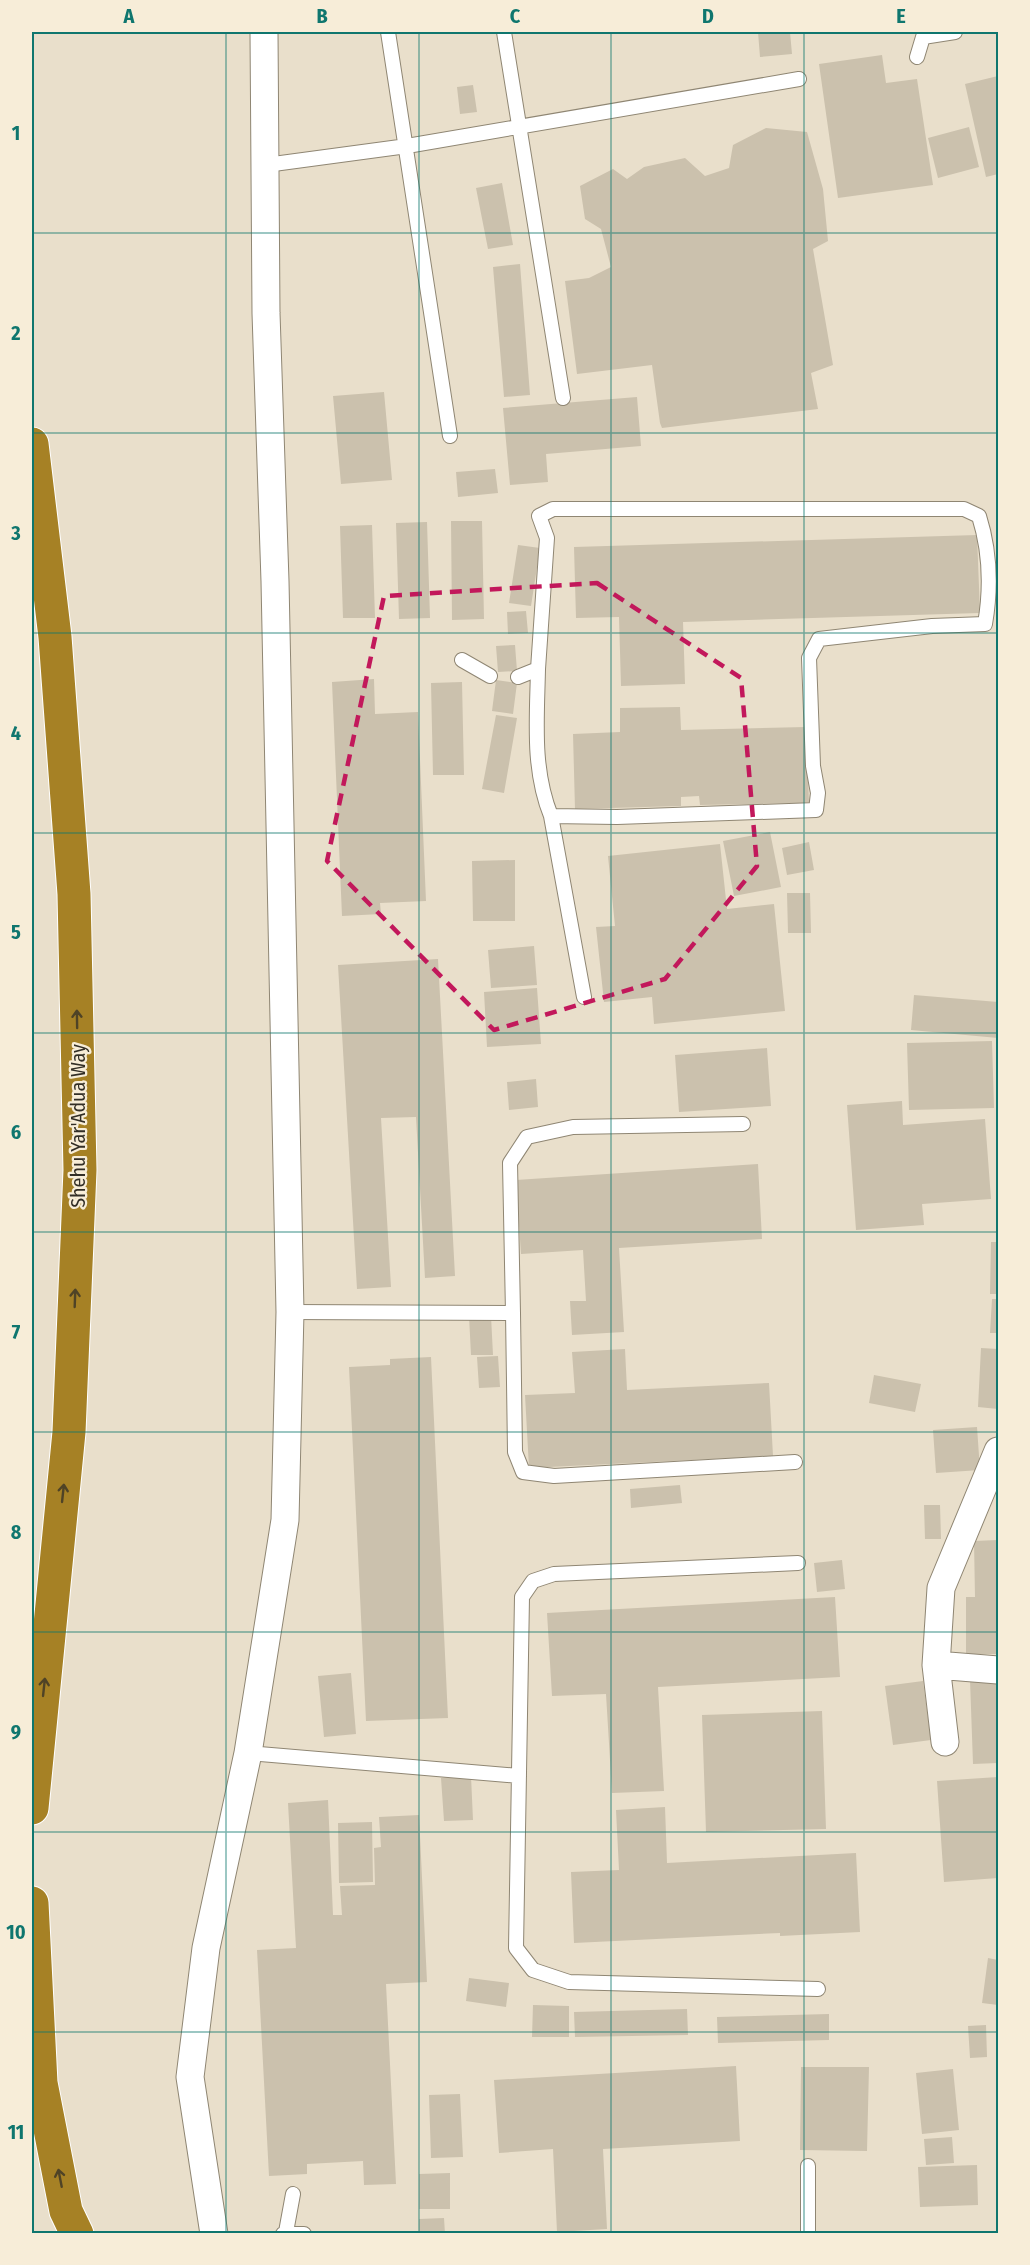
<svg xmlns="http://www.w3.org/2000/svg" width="1030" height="2265" viewBox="0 0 1030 2265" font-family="'Fira Sans Condensed',sans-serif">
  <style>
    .building { fill: #cbc1ad }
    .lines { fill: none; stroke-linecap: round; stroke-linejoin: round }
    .lane-casing { stroke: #8f8673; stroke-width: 16 }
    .street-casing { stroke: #8f8673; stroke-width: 29 }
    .highway-casing { stroke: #fff; stroke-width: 35 }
    .lane { stroke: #fff; stroke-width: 14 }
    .street { stroke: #fff; stroke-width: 27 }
    .highway { stroke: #a68125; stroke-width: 33 }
    .oneway { stroke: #4f4326 }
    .marked { fill: none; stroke: #c2185b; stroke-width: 4.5; stroke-dasharray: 12 8; stroke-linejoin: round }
    .grid { fill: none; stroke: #0f766e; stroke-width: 1.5; stroke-opacity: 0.55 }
    .labels { text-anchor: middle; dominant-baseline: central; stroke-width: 4.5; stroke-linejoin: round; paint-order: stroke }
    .street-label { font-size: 20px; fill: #322e26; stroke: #f7edd8 }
    .neatline { fill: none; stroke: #0f766e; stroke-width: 2 }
    .grid-label { font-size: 20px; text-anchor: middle; font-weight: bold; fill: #0f766e }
  </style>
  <rect width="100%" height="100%" fill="#e9dfcb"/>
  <path class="building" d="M758 32H790L792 54 760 57Z
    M882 55 886 83 917 79 933 185 838 198 819 64Z
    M998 76V174L986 177 965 84Z
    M473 85 477 112 460 114 457 87Z
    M969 127 979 167 938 178 928 138Z
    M766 128 807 132 823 189 828 241 813 249 833 365 811 373 818 409 662 428 660 423 652 365 577 374 565 281 589 278 611 267 601 229 585 219 580 186 613 169 627 179 644 167 685 158 705 176 729 168 733 145Z
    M502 183 513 245 488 249 476 188Z
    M520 264 530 395 504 397 493 267Z
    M384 392 392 480 341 484 333 396Z
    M637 397 641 446 546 454 548 482 510 485 503 408Z
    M495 469 498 493 458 497 456 472Z
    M451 521H482L484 619 452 620Z
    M427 522 430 618 399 619 396 523Z
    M372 525 375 618H343L340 526Z
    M977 535 980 613 683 622 685 684 621 686 619 617 576 618 574 547Z
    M518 545 540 548 531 606 509 603Z
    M526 611 528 633 508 634 507 612Z
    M515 645 517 671 498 672 496 646Z
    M374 679 375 714 418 712 426 901 380 903 381 914 342 916 332 682Z
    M496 680 517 683 513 714 492 711Z
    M462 682 464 775H433L431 683Z
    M680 707 681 730 806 727 809 803 700 805 699 796 681 797V806L575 809 573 734 620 732V708Z
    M496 715 517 718 504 793 482 789Z
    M770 832 781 887 734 896 723 841Z
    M809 842 814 870 787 875 782 848Z
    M720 844 727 909 774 904 785 1011 654 1024 652 997 604 1002 596 927 615 926 608 856Z
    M515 860V921H473L472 861Z
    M787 893H810L811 933H788Z
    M534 946 537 985 491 988 488 950Z
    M438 959 455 1276 425 1278 416 1117 381 1118 391 1287 357 1289 338 965Z
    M537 988 541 1044 487 1047 484 992Z
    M914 995 998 1002V1038L911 1030Z
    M992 1041 994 1108 909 1110 907 1043Z
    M767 1048 771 1106 679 1112 675 1055Z
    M536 1079 538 1107 509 1110 507 1082Z
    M902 1101 903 1125 985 1119 991 1199 922 1204 924 1225 856 1230 847 1105Z
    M758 1164 762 1239 619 1248 624 1332 572 1335 570 1301H586L583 1250 521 1254 516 1180Z
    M991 1242H998V1294H990Z
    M992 1299H998V1333H990Z
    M469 1316H491L493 1355H471Z
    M981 1348 998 1349V1409L978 1407Z
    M625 1349 627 1390 769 1383 773 1456 529 1468 525 1395 575 1393 572 1352Z
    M498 1356 500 1387 479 1388 477 1357Z
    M431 1357 448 1718 366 1721 349 1367 390 1365V1359Z
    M874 1375 921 1384 915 1412 869 1403Z
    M977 1427 980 1470 936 1473 933 1430Z
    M680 1485 682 1503 631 1508 630 1489Z
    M924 1505H940L941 1539H925Z
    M998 1540V1654H966V1597H975L974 1541Z
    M842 1560 845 1589 817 1592 814 1563Z
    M835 1597 840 1677 658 1687 664 1791 612 1793 606 1694 552 1696 547 1613Z
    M351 1673 356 1734 324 1737 318 1676Z
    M998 1679V1763L973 1764 970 1680Z
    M923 1681 931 1740 893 1745 885 1686Z
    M822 1711 826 1829 706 1832 702 1715Z
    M471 1776 473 1820 444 1821 441 1778Z
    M998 1777V1878L944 1882 937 1781Z
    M328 1800 333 1915H342L340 1886 375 1885 374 1848 381 1847 379 1817 419 1815 427 1982 386 1984 396 2184 364 2185 363 2161 307 2164V2174L269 2176 257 1950 296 1948 288 1803Z
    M665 1807 667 1863 856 1853 860 1932 780 1936V1933L574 1943 571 1872 619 1870 616 1810Z
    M372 1822 373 1882 339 1883 338 1823Z
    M988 1958 998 1960V2005L982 2003Z
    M469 1978 509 1983 506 2007 466 2001Z
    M533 2005 569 2006V2037H532Z
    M687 2009 688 2035 575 2037 574 2012Z
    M829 2014V2040L718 2043 717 2017Z
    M986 2025 987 2057 970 2058 968 2026Z
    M736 2066 740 2141 603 2149 607 2229 557 2232 553 2149 499 2153 494 2080Z
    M801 2067H869L867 2151 800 2150Z
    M953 2069 959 2130 922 2134 916 2073Z
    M460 2094 463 2157 431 2158 429 2095Z
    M952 2137 954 2163 926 2165 924 2139Z
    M977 2165 978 2205 920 2207 918 2167Z
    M450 2173V2209H419V2174Z
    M444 2218 445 2234H419V2219Z"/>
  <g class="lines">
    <defs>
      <path id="lane" d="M388 32 450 436
        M504 32 563 398
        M917 57 923 37 955 32
        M266 165 407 146 799 79
        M462 660 490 676
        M518 677 538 669C537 719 532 769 551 816L617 817 816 810 818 793 813 766 809 658 819 639 932 626 985 624C991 589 990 551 979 516L964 509H553L539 516 547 538 538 669
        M551 816 584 997
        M290 1312 513 1313 515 1452 523 1472 554 1476 795 1462
        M513 1313 510 1163 527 1137 573 1127 743 1124
        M798 1563 554 1574 533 1581 522 1597 516 1948 533 1970 569 1982 818 1989
        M248 1753 519 1776
        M286 2232 293 2194
        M283 2234H304
        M808 2234V2166"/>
      <path id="street" d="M936 1665 998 1670
        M945 1742 936 1665 941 1588 998 1451
        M214 2234 190 2077 206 1948 248 1753 285 1520 290 1312 275 581 266 313 264 32"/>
      <path id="highway" d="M32 444 55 637 74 894 80 1170 69 1432 32 1808
        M32 1903 41 2083 66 2211 77 2234"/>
    </defs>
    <use href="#lane" class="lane-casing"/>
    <use href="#street" class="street-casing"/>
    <use href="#highway" class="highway-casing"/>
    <use href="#lane" class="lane"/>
    <use href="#street" class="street"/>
    <use href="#highway" class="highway"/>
  </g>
  <defs><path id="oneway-shaft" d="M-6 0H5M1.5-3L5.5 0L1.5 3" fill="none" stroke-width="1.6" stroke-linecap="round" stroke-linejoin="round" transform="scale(1.5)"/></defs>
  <g class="oneway">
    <use href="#oneway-shaft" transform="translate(77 1019) rotate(-91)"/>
    <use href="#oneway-shaft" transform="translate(75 1298) rotate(-88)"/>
    <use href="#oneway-shaft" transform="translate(63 1493) rotate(-84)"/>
    <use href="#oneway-shaft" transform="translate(44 1687) rotate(-84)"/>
    <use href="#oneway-shaft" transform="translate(60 2178) rotate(-101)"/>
  </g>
  <path class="marked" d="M597 583 741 678 757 866 665 979 494 1030 327 861 384 596Z"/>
  <path class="grid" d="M226 32V2234M419 32V2234M611 32V2234M804 32V2234M32 233H998M32 433H998M32 633H998M32 833H998M32 1033H998M32 1232H998M32 1432H998M32 1632H998M32 1832H998M32 2032H998"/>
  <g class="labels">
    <g class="street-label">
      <text transform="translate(78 1126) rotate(-90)">Shehu Yar'Adua Way</text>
    </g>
  </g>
  <rect width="1030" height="2265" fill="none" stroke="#f7edd8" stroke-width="66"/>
  <rect x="33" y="33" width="964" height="2199" class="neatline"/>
  <g class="grid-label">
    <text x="129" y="23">A</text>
    <text x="322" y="23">B</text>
    <text x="515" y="23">C</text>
    <text x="708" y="23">D</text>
    <text x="901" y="23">E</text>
    <text x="16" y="140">1</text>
    <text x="16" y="340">2</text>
    <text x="16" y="540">3</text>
    <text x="16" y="740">4</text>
    <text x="16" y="939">5</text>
    <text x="16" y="1139">6</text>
    <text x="16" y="1339">7</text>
    <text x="16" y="1539">8</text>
    <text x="16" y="1739">9</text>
    <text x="16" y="1939">10</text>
    <text x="16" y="2139">11</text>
  </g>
</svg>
